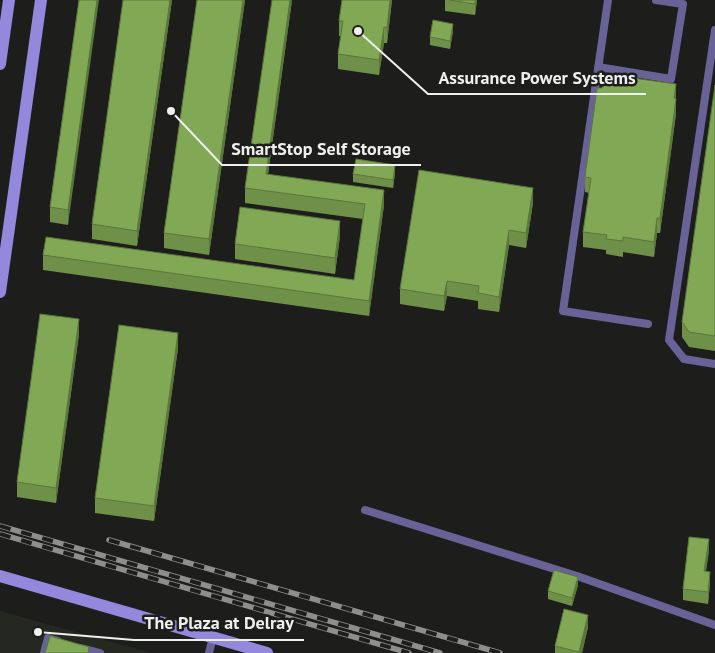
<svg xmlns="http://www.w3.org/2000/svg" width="715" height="653" viewBox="0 0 715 653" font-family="'PT Sans',sans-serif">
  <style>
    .built { fill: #242820 }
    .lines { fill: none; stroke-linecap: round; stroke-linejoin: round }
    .lane { stroke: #686296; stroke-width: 8 }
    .secondary { stroke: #9388dc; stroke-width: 12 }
    .rail-casing { stroke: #8e8f8d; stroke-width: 5.5 }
    .rail { stroke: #1d1e1b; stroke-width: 4; stroke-dasharray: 11; stroke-linecap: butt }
    .wall { fill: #6f9048 }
    .shaded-wall { fill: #5a763b }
    .building { fill: #81a854; stroke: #5a763b }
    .leader { fill: none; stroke: #eff0ee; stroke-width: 2 }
    .callout-dot { fill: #eff0ee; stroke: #1d1e1b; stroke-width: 2 }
    .callout-label { font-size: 18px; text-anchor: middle; font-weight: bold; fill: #eff0ee; stroke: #1d1e1b; stroke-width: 5; stroke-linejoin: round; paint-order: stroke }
  </style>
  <rect width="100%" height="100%" fill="#1d1e1b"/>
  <path class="built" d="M0 611 152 653H0Z"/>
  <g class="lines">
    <path class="lane" d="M608 0 563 311 648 324
      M715 30 669 340 684 359 715 364
      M598 67 671 79 683 4 656 0
      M365 510 577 576 715 625
      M81 648 100 653
      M44 653 48 638 58 641
      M209 653 213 637"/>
    <path class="secondary" d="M0 64 9 0
      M0 292 41 0
      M0 576 267 653"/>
    <defs>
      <path id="rail" d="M0 526 440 653
        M0 534 409 653
        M109 540 500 653"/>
    </defs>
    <use href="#rail" class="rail-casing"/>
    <use href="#rail" class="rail"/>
  </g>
  <path class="wall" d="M79 0 68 225 50 222V207Z
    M172 0 137 246 92 239V224Z
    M197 0H245L209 255 164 248V233Z
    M292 0 268 174 384 205 369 316 43 270V255L354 280 363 219 245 203V188Z
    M342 0H392L387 43H384L379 75 338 69V54L341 36H339V21Z
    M445 0H477L475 15 445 11Z
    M453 31 450 49 430 45V37Z
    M676 84V114L660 233H657L654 257 623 252V257L606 254V250L583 247V232L589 193 585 192V177L602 88Z
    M715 85V351L689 347 682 337V322Z
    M395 173 393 188 353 182V174Z
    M533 203 526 248 509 245 499 312 478 309V301L447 296 444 311 400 304V289Z
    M340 236 335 274 235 259V244Z
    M79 334 56 503 17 497V482Z
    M178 348 154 521 95 513V498Z
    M709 551 706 571 710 583 708 604 683 600V589Z
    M578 585 572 606 548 599V591Z
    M588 627 582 653H555V646Z"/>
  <path class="shaded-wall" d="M97 0H99L68 225V210Z
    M170 0H172L137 246V231Z
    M243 0H245L209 255V239Z
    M290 0H292L266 189V174Z
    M390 0H392L387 43V28Z
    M475 0H477L475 15Z
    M453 24V31L450 49V41Z
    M384 27V43L379 75V60Z
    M676 84V114L660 233V218Z
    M395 165V173L393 188V180Z
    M533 188V203L526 248V233Z
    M384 190V205L369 316V301Z
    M657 218V233L654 257V242Z
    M340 221V236L335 274V258Z
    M509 230V245L499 312V297Z
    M447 281V296L444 311V296Z
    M79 319V334L56 503V488Z
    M178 333V348L154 521V506Z
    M709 539V551L704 582V571Z
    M710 572V583L708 604V592Z
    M578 577V585L572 606V598Z
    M588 615V627L582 653H579Z"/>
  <path class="building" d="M79 0H97L68 210 50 207Z
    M123 0H170L137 231 92 224Z
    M197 0H243L209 239 164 233Z
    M272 0H290L266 174 384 190 369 301 43 255 46 237 354 280 365 204 245 188Z
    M342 0H390L387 28 384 27 379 60 338 54 343 21H339Z
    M450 0H475V4Z
    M433 20 453 24 450 41 430 37Z
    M604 74 676 84 674 98 676 99 660 218H657L654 242 623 237V241L606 239 607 235 583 232 591 178 585 177 597 88H602Z
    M715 85V336L689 332 682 322Z
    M356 159 395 165 393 180 353 174Z
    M419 170 533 188 526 233 509 230 499 297 478 293 479 286 447 281 444 296 400 289Z
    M240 207 340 221 335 258 235 244Z
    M40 314 79 319 56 488 17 482Z
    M119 325 178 333 154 506 95 498Z
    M689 537 709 539 704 571 710 572 708 592 683 589Z
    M554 570 578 577 572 598 548 591Z
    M564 609 588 615 579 652 555 646Z
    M50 636 89 647 88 653H45Z"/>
  <path class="leader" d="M358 31L428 94H646M171 111L222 165H421M38 632L134 640H304"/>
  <g class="callout-dot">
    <circle cx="358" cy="31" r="5"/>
    <circle cx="171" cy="111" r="5"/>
    <circle cx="38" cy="632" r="5"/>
  </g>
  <g class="callout-label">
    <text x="537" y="84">Assurance Power Systems</text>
    <text x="321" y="155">SmartStop Self Storage</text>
    <text x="219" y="629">The Plaza at Delray</text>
  </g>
</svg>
